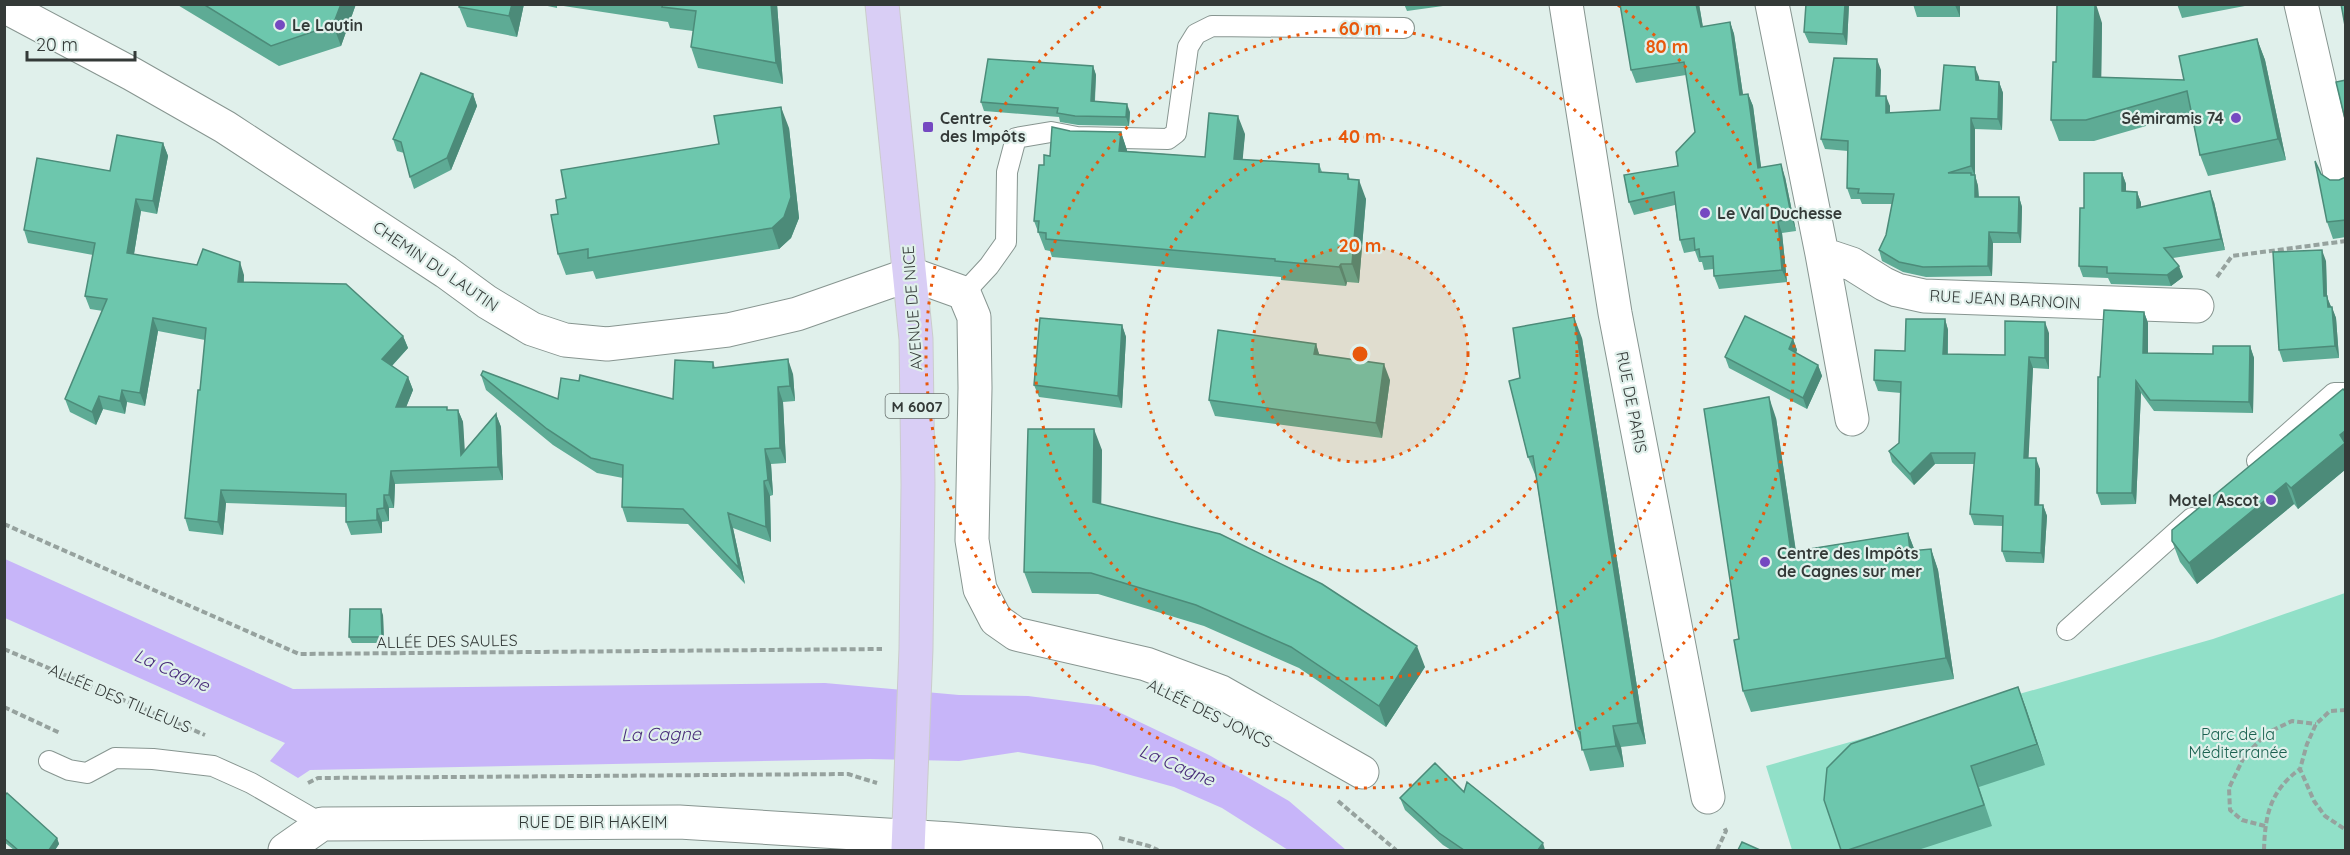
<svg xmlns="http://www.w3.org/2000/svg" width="2350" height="855" viewBox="0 0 2350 855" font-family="Quicksand,sans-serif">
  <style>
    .green { fill: #91e0c8 }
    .water { fill: #c7b5f9 }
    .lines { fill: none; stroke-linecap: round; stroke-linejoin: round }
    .lane-casing { stroke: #879590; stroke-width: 22 }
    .street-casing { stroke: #879590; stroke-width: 35 }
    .primary-casing { stroke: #cacccb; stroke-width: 35 }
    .path { stroke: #96a29e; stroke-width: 4; stroke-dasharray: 6 3; stroke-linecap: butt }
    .lane { stroke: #fff; stroke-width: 20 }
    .street { stroke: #fff; stroke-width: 33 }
    .primary { stroke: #d9cef5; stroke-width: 33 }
    .wall { fill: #5eab95 }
    .shaded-wall { fill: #4c8b79 }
    .building { fill: #6dc7ad; stroke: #4c8b79; stroke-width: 1.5 }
    .ring { fill: none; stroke: #e8590c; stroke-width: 3; stroke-dasharray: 3 6 }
    .poi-dot { fill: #7549c1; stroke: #e0f0eb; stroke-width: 2 }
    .labels { text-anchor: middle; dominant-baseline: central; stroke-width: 4.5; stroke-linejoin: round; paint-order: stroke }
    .shield { fill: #e0f0eb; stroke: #68716e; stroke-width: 1.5 }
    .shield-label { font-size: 15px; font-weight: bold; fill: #343a38 }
    .poi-label { font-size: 16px; font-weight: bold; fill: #343a38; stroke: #e0f0eb; text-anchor: start }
    .street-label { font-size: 16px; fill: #343a38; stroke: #e0f0eb }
    .park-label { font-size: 16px; fill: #1a6150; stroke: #e0f0eb }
    .water-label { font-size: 18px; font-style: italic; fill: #482c79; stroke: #e0f0eb }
    .centre { fill: #e8590c; stroke: #e0f0eb; stroke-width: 3 }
    .ring-label { font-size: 18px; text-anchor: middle; font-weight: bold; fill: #e8590c; stroke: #e0f0eb; stroke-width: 4.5; stroke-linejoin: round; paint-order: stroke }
  </style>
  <rect width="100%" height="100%" fill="#e0f0eb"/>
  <path class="green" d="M2345 593V850H1792L1766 766 2213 639Z"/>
  <path class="water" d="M5 559 293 689 825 683 959 695 1028 696 1106 706 1209 755 1289 801 1346 850H1288L1222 808 1174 787 1094 765 1018 752 959 761 870 759 310 770 298 778 270 761 285 743 5 618Z"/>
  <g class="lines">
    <defs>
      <path id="lane" d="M964 293 989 266 1006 242 1007 172 1016 138 1051 132 1077 137 1168 139 1176 133 1188 47 1196 34 1212 26 1404 28
        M2257 461 2334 393H2346
        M2067 630 2192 518
        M49 761 69 770 87 773 115 758 153 759 213 766 251 783 322 824"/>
      <path id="street" d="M1566 4 1615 313 1708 797
        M1772 4 1822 254 1852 419
        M2301 4 2341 178
        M4 6 132 74 225 127 446 272 487 302 532 329 565 340 607 344 728 330 797 314 911 274 964 293 974 317 975 388 972 540 980 589 996 620 1016 634 1146 664 1221 692 1362 772
        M1822 254 1852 264 1884 284 1897 290 1924 296 2197 306
        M285 850 322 824 679 822 951 839 1086 850"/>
      <path id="primary" d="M882 4 916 339 918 485 916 649 908 850"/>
    </defs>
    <use href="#lane" class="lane-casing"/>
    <use href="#street" class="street-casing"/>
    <use href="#primary" class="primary-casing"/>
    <path class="path" d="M2217 277 2232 256 2346 241
      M4 524 299 654 882 649
      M4 649 205 735
      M4 707 60 733
      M2346 710 2330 711 2316 724 2307 744 2300 769 2314 801 2325 816 2346 830
      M308 783 318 778 848 774 877 783
      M1338 801 1396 850
      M2265 826 2242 820 2230 810 2229 788 2244 757 2267 733 2292 721 2316 724
      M1119 838 1149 846 1158 850
      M1717 850 1726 831 1724 827
      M2264 850C2265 815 2270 791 2300 769"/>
    <use href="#lane" class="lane"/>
    <use href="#street" class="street"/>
    <use href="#primary" class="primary"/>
  </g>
  <path class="wall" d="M176 4H356L341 46 279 66Z
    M460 4H524L517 37 467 27 459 7Z
    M538 4H777L783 84 698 68 691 47 693 31 670 28 668 22 557 5V8Z
    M1032 4H1114L1032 5Z
    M1404 4H1443V6L1407 11Z
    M1699 4 1703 27 1730 22 1734 34 1743 95 1748 94 1753 106 1761 168 1785 177 1796 231 1782 233 1787 282 1719 289 1714 276V269L1704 270 1702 262H1699L1695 251 1684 253 1680 240 1675 205 1634 215 1629 202 1678 166 1695 132 1686 75 1636 83 1631 70Z
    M1849 4 1847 45 1809 43 1804 32Z
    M1913 4H1960V17H1917Z
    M2177 4 2250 5 2182 18Z
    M2102 23 2101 77 2184 80 2257 39 2265 60 2286 160 2208 176 2200 155 2191 113 2094 141H2059L2051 120 2056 62Z
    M1093 66 1096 75 1095 101 1130 112 1129 126 1078 125 1060 122 1059 117 984 111 981 102Z
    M1881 70 1880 96 1890 106V113L1940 110 1979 77V81L1999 82 2003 93 2002 130 1975 129V175L1978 186 1979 197H2019L2022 207 2021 243H1993L1992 276 1926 277 1903 272 1882 261 1879 250 1886 235 1892 204H1862L1860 199H1851L1847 188 1848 151 1825 149 1821 139Z
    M473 94 477 106 451 170 414 189 410 177 404 153 397 151 393 139Z
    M789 128 799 218 791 238 779 249 596 279 593 271 566 275 558 254V214L566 198 719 144Z
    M1070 131 1121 132 1127 151 1205 157 1245 134 1242 160 1319 164 1322 172 1348 174 1350 179 1366 199 1359 283 1347 282 1346 286 1281 280V277L1052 257 1050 251 1045 250 1034 221 1044 165Z
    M163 143 168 156 157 214 141 211 134 254 244 275V282L403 336 408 348 392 366 408 377 413 390 406 407 448 410H458L463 422 464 451 496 414 501 427 503 480 395 484 394 508H389V521L382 522V533L351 535 346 522V507L226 503 223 535 189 531 185 518 200 390 205 340 158 331 145 406 127 402 125 414 103 409 96 425 70 412 65 399 103 311 90 309 85 296 93 255 28 243 24 230 110 171Z
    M2122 173 2126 184V191L2137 192 2141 203V207L2214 202 2225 250 2173 258 2183 277 2171 286 2111 284 2108 278 2083 277 2079 266 2084 208Z
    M2321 174 2330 180H2339L2346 177V237L2333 239 2327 222Z
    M2326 261 2327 297 2336 318 2339 358 2283 362 2279 350Z
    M2144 312 2148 323V353L2213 354 2250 346 2254 358 2253 413 2154 411 2141 393 2136 504 2101 505 2097 493 2100 377Z
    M1945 319 1948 330V354L2005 355 2049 333V369L2033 368 2028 458 2040 469 2039 505H2043L2047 516 2044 563 2006 562 2002 551 2003 526 1974 525 1970 514 1974 464H1935L1914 485 1892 462 1889 451 1899 443 1901 393 1878 391 1874 380 1905 351Z
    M1122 325 1126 337 1122 408 1039 397 1034 385Z
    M1582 338 1646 744 1621 747 1624 767 1590 771 1576 730 1536 477 1528 457 1520 378Z
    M1793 339 1797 350 1796 353 1818 365 1822 376 1807 409 1729 368 1725 357Z
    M1316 344 1319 355 1390 380 1382 438 1215 416 1209 400Z
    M713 362 715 368 793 374 795 401 783 402 786 463 771 464 773 495 770 496 771 542 733 528 745 584 688 524 627 522 622 507 623 478 597 473 553 445 486 390 481 375 558 399H673Z
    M2346 392V469L2298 509 2294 504 2197 584 2180 562 2172 541Z
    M1776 418 1796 551 1908 533 1915 551 1931 549 1938 570 1954 679 1751 712 1743 691 1739 639Z
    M1102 450 1101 504 1425 667 1386 727 1299 668 1204 626 1098 594 1032 593 1024 572Z
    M383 615 384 643H352L349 637Z
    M2018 687 2045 765 1979 787 1992 826 1918 850H1841Z
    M1464 792 1545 850H1451L1443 845 1405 810 1400 798Z
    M4 796 57 838 59 844 55 850H14L4 842Z"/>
  <path class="shaded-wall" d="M341 4H356L341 46 333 25Z
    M512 4H524L517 37 509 16Z
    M771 4H777L783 84 776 63Z
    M1696 4H1699L1705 40 1701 27Z
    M1845 4H1849L1847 45 1843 34Z
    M1960 4V17L1955 5Z
    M2095 4H2096L2102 23 2101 98 2093 77Z
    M1730 22 1734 34 1745 108 1740 95Z
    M2257 39 2265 60 2286 160 2278 139Z
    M1877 59 1881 70 1880 106 1876 96Z
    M1093 66 1096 75 1094 110 1091 101Z
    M1975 67 1979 77 1980 91 1976 80Z
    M1999 82 2003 93 2002 130 1998 119Z
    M473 94 477 106 451 170 447 158Z
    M1748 94 1753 106 1763 181 1758 168Z
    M1886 96 1890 106V123L1886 113Z
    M1127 104 1130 112 1129 126 1126 117Z
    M781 107 789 128 799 218 791 238 779 249 772 228Z
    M1238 116 1245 134 1241 178 1234 159Z
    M1971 118 1975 129V175L1978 186 1979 208 1975 197V176L1971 166Z
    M1121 132 1127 150 1126 169 1119 151Z
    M163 143 168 156 157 214 153 201Z
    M1781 164 1785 177 1796 231 1792 219Z
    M2122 173 2126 184V202L2122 191Z
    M1359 180 1366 199 1359 283 1352 264Z
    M2210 191 2214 202 2225 250 2221 239Z
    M2137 192 2141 203V219L2137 208Z
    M2019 197 2022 207 2021 243 2018 233Z
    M136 199 141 211 132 266 127 253Z
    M1778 221 1782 233 1787 282 1782 270Z
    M1989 232 1993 243 1992 276 1988 266Z
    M2322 250 2326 261 2327 297 2331 307 2332 318 2324 296Z
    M240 262 244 275 242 295 238 282Z
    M1341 264 1347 282 1346 286 1339 267Z
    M2179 266 2183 277 2171 286 2167 275Z
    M2332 307 2336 318 2339 358 2335 346Z
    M2144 312 2148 323V364L2143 353Z
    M1574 317 1582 338 1646 744 1638 723Z
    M153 318 158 331 145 406 140 393Z
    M1945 319 1948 330 1947 365 1943 354Z
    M2045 322 2049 333V369L2045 358Z
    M1122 325 1126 337 1122 408 1118 396Z
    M403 336 408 348 387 371 382 359Z
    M1793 339 1797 350 1793 360 1789 349Z
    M1316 344 1321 360 1314 354Z
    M2250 346 2254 358 2253 413 2249 402Z
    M2029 357 2033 368 2028 469 2024 458Z
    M788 359 793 374 795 401 790 386Z
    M1384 364 1390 380 1382 438 1376 423Z
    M1818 365 1822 376 1807 409 1803 398Z
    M408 377 413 390 401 420 396 407Z
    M2136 381 2141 393 2136 504 2132 493Z
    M778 387 783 402 786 463 780 448Z
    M122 390 127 402 125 414 120 401Z
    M99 396 103 409 96 425 92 412Z
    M1769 397 1776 418 1799 573 1791 552Z
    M458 410 463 422 466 468 461 455Z
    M496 414 501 427 503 480 498 467Z
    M1094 429 1102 450 1101 522 1093 502Z
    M2346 430V469L2298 509 2291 488 2340 435Z
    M765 449 771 464 773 495 768 480Z
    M1931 453 1935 464 1914 485 1910 474Z
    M2036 458 2040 469 2039 515 2035 505Z
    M391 471 395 484 394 508 389 495Z
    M764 481 770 496 771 542 766 527Z
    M2286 483 2294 504 2197 584 2189 563Z
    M221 490 226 503 223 535 218 522Z
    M384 495 389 508V521L384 508Z
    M2043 505 2047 516 2044 563 2041 553Z
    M377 509 382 522V533L377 520Z
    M728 513 733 528 745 584 739 568Z
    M1908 533 1916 554 1910 551Z
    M1931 549 1938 570 1954 679 1946 658Z
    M381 609 383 615 384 643 382 637Z
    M1417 646 1425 667 1386 727 1379 706Z
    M2018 687 2026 708 2045 765 2037 744Z
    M1613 726 1621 747 1624 767 1616 746Z
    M57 838 59 844 55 850H49Z
    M1543 843 1545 850H1538Z"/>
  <path class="building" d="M203 4H341L333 25 271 46Z
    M460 4H512L509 16 459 7Z
    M663 4H771L776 63 691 47 696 11 662 7Z
    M1620 4H1696L1701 27 1730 22 1740 95 1748 94 1758 168 1781 164 1792 219 1778 221 1782 270 1714 276 1713 256 1700 257 1699 249 1695 250 1694 238 1680 240 1674 192 1629 202 1624 175 1678 166 1676 152 1695 132 1684 62 1631 70Z
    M1806 4H1845L1843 34 1804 32Z
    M2057 4H2095L2093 77 2184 80 2179 56 2257 39 2278 139 2200 155 2187 91 2086 120H2051L2053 62H2056Z
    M2341 4H2346V31Z
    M1834 58 1877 59 1876 96H1886V113L1940 110 1944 65 1975 67 1976 80 1999 82 1998 119 1971 118V166L1948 173H1971V175H1975V197H2019L2018 233 1989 232 1988 266 1923 267 1899 262 1879 250 1886 235 1894 194 1858 193 1859 189 1847 188 1848 141 1821 139Z
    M988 59 1093 66 1091 101 1127 104 1126 117 1075 116 1057 113 1058 108 981 102Z
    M421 73 473 94 447 158 410 177 401 142 393 139Z
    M2346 80V123L2336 82Z
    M781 107 791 197 784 217 772 228 588 258V249L558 254 551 215 558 214 556 200 566 198 561 170 719 144 714 116Z
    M1209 113 1238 116 1234 159 1319 164V172L1348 174V179L1359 180 1352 264H1341L1339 267 1275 261V259L1046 239V233L1038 232 1039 221H1034L1039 165H1044V155L1050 156 1052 127 1070 131 1121 132 1119 151 1205 157Z
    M117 135 163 143 153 201 136 199 127 253 197 265 203 249 240 262 238 282 346 284 403 336 382 359 408 377 396 407H447V410H458L461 455 496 414 498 467 391 471 389 495H384V508L377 509V520L346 522V494L221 490 218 522 185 518 198 390H200L206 328 153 318 140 393 122 390 120 401 99 396 92 412 65 399 107 299 85 296 95 243 24 230 37 158 110 171Z
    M2315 161 2321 174 2330 180H2339L2346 177V220L2327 222Z
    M2084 173H2122V191L2137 192V208L2210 191 2221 239 2164 248 2179 266 2167 275 2107 273V267L2079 266 2080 208H2084Z
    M2322 250 2324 296H2327L2328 307H2332L2335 346 2279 350 2273 252Z
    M2104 310 2144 312 2143 353 2213 354V346H2250L2249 402 2150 400 2136 381 2132 493H2097L2098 377H2100Z
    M1745 316 1793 339 1789 349 1818 365 1803 398 1725 357Z
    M1574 317 1638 723 1613 726 1616 746 1582 750 1580 732 1576 730 1533 456 1528 457 1509 381 1520 378 1513 328Z
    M1040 318 1122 325 1118 396 1034 385Z
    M1906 319H1945L1943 354 2005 355V321L2045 322V358L2029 357 2024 458H2036L2035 505H2043L2041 553 2002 551 2003 516 1970 514 1975 453H1931L1910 474 1889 451 1899 443 1901 382 1874 380 1875 350 1905 351Z
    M1218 330 1316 344 1314 354 1384 364 1376 423 1209 400Z
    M788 359 790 386 778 387 780 448 765 449 768 480 764 481 766 527 728 513 739 568 683 509 622 507 623 465 591 458 547 429 481 375 483 371 558 399 561 378 579 381 580 375 673 399 675 360 713 362V368Z
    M2343 389 2346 392V430L2340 435 2345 443 2291 488 2286 483 2189 563 2172 541V530Z
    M1769 397 1791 552 1908 533 1910 551 1931 549 1946 658 1743 691 1734 640 1739 639 1704 409Z
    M1028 429H1094L1093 502 1220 534 1322 584 1417 646 1379 706 1291 647 1196 605 1091 573 1024 572Z
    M350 609H381L382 637H349Z
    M2018 687 2037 744 1971 766 1984 805 1848 850H1841L1824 800 1827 768 1851 744Z
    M1435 763 1464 792 1467 782 1543 843 1538 850H1464L1439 833 1400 798Z
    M7 793 57 838 49 850H18L4 838V796Z
    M1742 842 1760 850H1738Z"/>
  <circle cx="1360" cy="354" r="108" fill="#e8590c" fill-opacity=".12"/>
  <g class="ring">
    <circle cx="1360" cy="354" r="108"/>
    <circle cx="1360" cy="354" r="217"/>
    <circle cx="1360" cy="354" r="325"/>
    <path d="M1618 5A434 434 0 1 1 1102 5"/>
  </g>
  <g class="poi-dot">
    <circle cx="280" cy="25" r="6"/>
    <circle cx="2236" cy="118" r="6"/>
    <rect x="922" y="121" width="12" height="12" rx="3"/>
    <circle cx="1705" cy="213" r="6"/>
    <circle cx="2271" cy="500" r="6"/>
    <circle cx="1765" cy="562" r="6"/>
  </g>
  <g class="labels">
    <rect class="shield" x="885.5" y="394" width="63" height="24" rx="4.5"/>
    <g class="shield-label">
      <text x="917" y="406">M 6007</text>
    </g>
    <g class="poi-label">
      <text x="292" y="25">Le Lautin</text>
      <text x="940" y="118">Centre<tspan x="940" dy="18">des Impôts</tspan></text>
      <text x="2224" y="118" text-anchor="end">Sémiramis 74</text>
      <text x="1717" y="213">Le Val Duchesse</text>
      <text x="2259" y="500" text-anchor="end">Motel Ascot</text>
      <text x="1777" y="553">Centre des Impôts<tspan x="1777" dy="18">de Cagnes sur mer</tspan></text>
    </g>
    <g class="street-label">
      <text transform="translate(436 266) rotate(34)">CHEMIN DU LAUTIN</text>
      <text transform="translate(2005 299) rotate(3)">RUE JEAN BARNOIN</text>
      <text transform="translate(912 308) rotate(-94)">AVENUE DE NICE</text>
      <text transform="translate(1632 402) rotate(79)">RUE DE PARIS</text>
      <text transform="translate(447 641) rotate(-1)">ALLÉE DES SAULES</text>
      <text transform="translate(120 698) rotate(23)">ALLÉE DES TILLEULS</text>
      <text transform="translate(1210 713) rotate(26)">ALLÉE DES JONCS</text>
      <text x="593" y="822">RUE DE BIR HAKEIM</text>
    </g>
    <g class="park-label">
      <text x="2238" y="734">Parc de la<tspan x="2238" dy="18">Méditerranée</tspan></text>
    </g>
    <g class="water-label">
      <text transform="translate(172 670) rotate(24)">La Cagne</text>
      <text transform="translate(661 734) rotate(-1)">La Cagne</text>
      <text transform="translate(1177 765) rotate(23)">La Cagne</text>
    </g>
  </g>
  <circle cx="1360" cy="354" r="9" class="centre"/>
  <g class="ring-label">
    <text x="1360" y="35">60 m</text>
    <text x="1667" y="53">80 m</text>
    <text x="1360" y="143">40 m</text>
    <text x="1360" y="252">20 m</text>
  </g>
  <rect width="2350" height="855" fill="none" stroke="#343a38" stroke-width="12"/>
  <path d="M27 51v9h108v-9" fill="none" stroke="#343a38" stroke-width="3"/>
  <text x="36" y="51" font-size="18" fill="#343a38" stroke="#e0f0eb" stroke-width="4.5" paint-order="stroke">20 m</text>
</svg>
